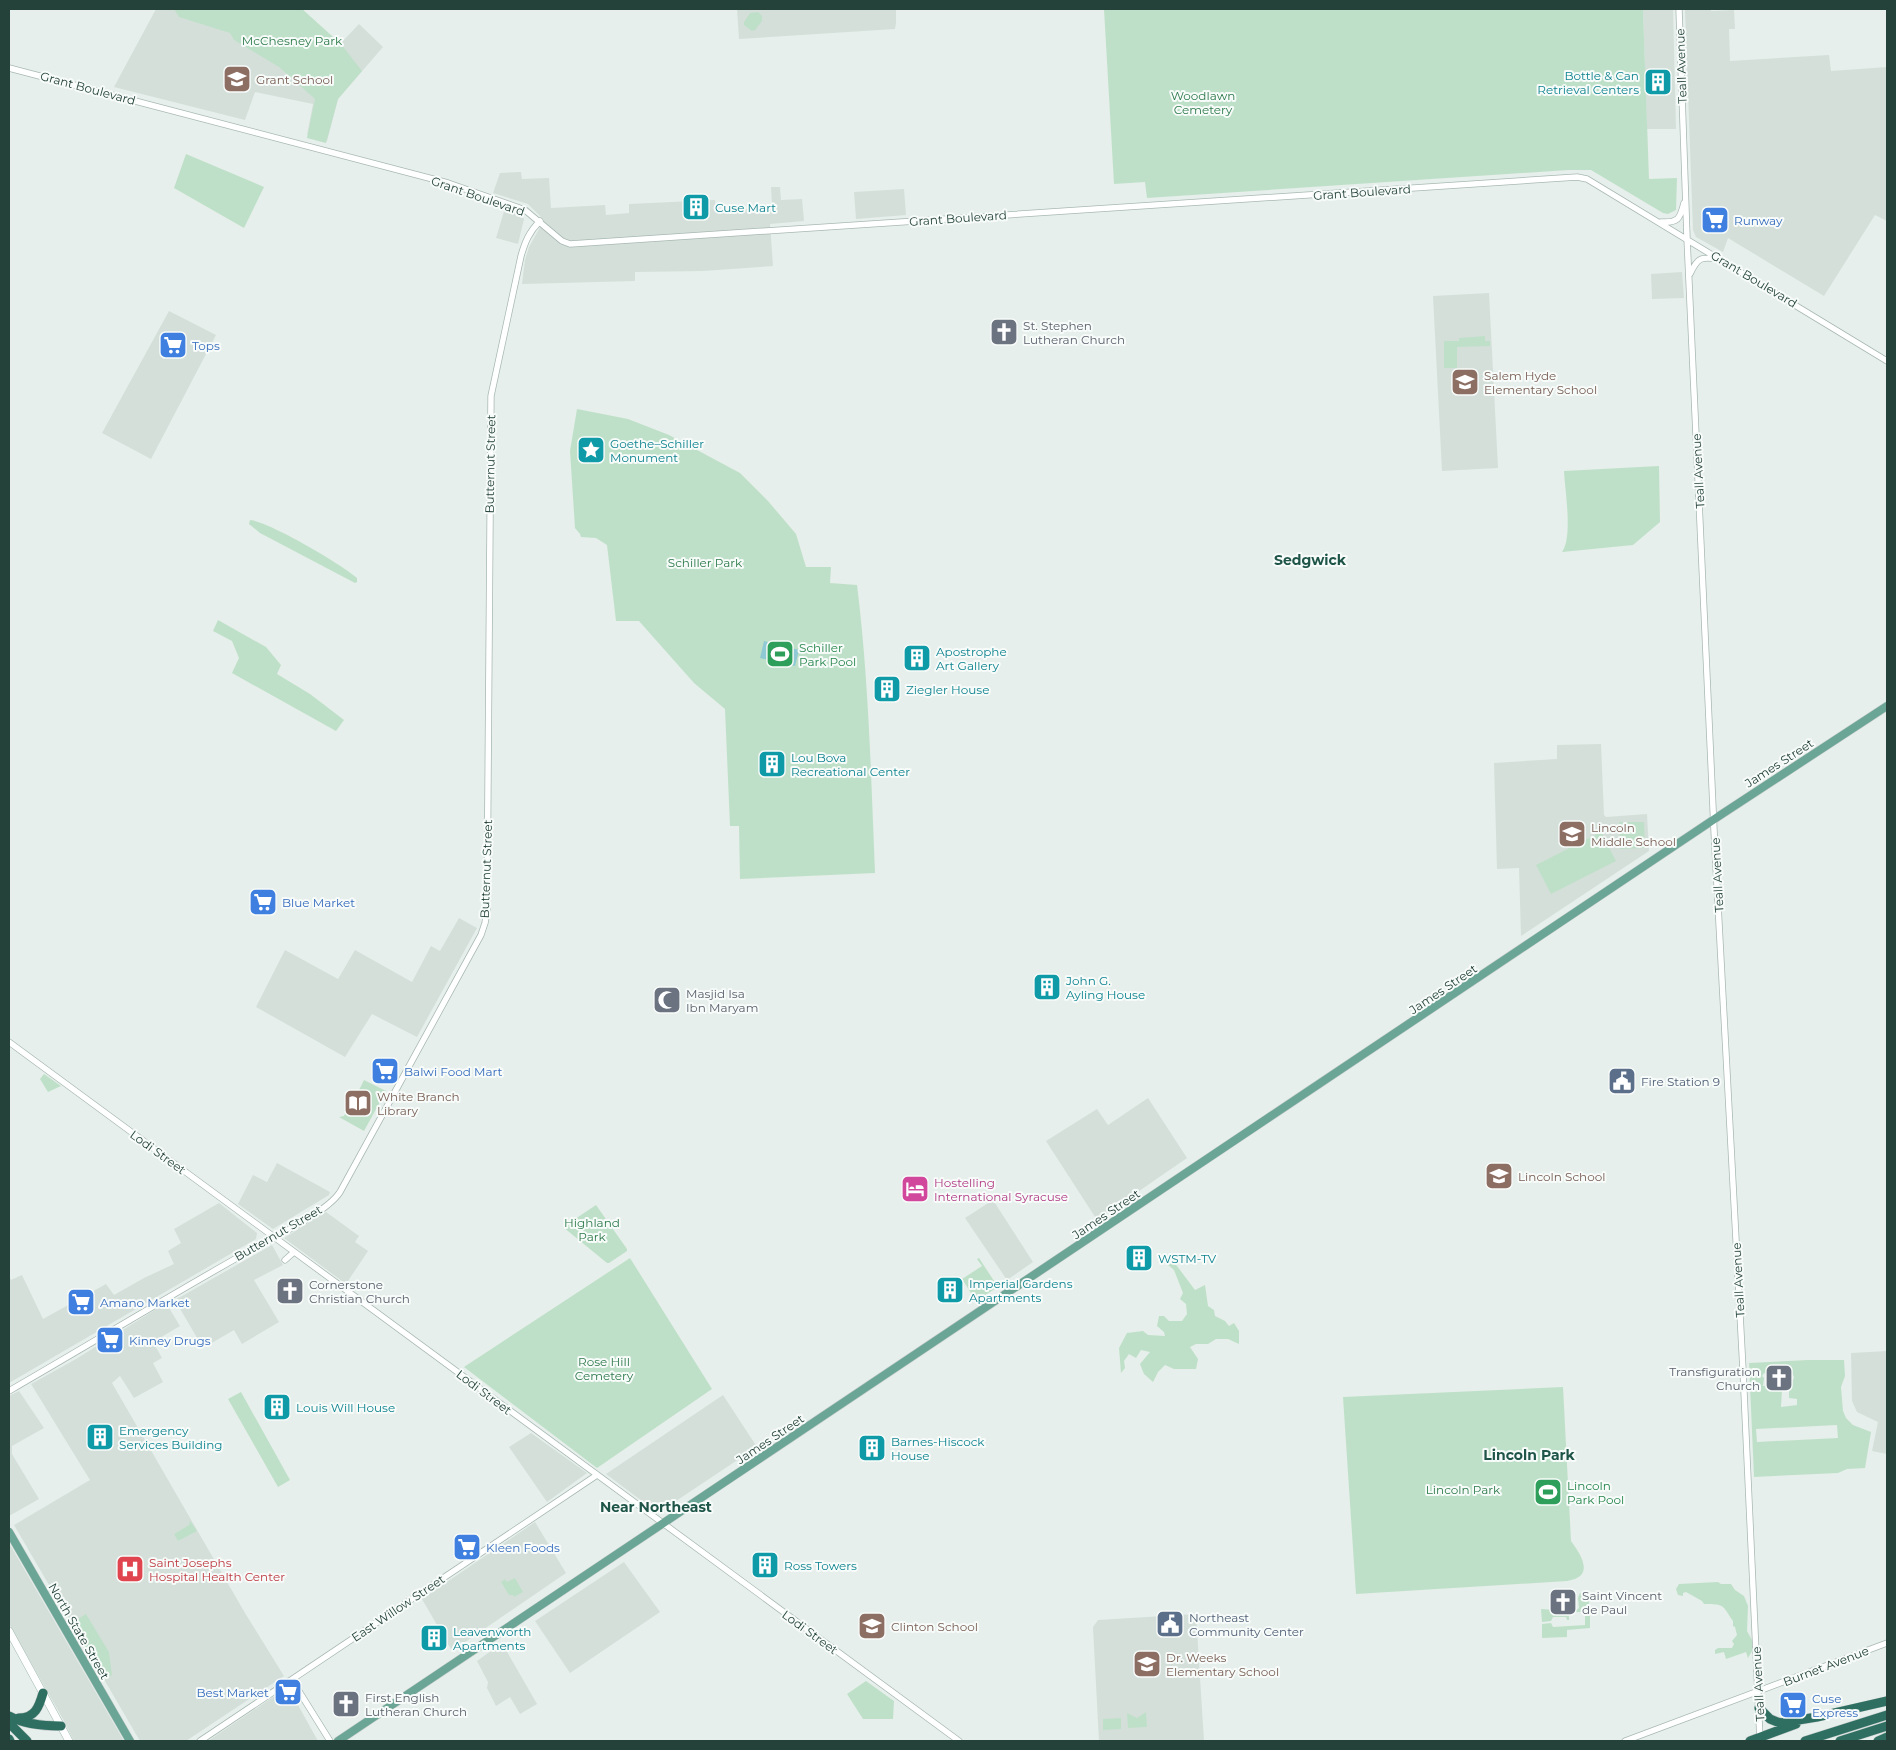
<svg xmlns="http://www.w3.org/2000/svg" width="1896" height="1750" viewBox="0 0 1896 1750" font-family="Montserrat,sans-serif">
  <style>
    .built { fill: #d4dfda }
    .green { fill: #bfe0c8; fill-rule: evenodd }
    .water { fill: #8ec9d4 }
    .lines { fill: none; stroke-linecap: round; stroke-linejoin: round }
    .tertiary-casing { stroke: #a8b8b2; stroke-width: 7 }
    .secondary-casing { stroke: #a4bbb3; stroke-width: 8 }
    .primary-casing { stroke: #c2cac8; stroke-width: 9 }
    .motorway-casing { stroke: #c2cac8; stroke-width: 10 }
    .tertiary { stroke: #fff; stroke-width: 5.5 }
    .secondary { stroke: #fff; stroke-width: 7 }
    .primary { stroke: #6aa596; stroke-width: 8 }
    .motorway { stroke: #2f6f62; stroke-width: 9 }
    .labels { text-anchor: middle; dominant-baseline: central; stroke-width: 4; stroke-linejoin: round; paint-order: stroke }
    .park-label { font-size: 12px; fill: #2d7a4b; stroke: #f7fbf9 }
    .street-label { font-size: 12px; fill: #24423a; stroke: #f7fbf9 }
    .culture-label { font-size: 12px; fill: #0d838f; stroke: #f7fbf9; text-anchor: start }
    .education-label { font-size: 12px; fill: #785e54; stroke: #f7fbf9; text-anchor: start }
    .shop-label { font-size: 12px; fill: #366cbe; stroke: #f7fbf9; text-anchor: start }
    .worship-label { font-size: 12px; fill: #5b616d; stroke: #f7fbf9; text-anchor: start }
    .leisure-label { font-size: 12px; fill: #27864d; stroke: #f7fbf9; text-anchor: start }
    .service-label { font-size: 12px; fill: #4e5e75; stroke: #f7fbf9; text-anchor: start }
    .hotel-label { font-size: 12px; fill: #b23c85; stroke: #f7fbf9; text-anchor: start }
    .health-label { font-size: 12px; fill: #be3a42; stroke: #f7fbf9; text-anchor: start }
    .neighbourhood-label { font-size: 14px; font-weight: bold; fill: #1f5548; stroke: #f7fbf9 }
  </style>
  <rect width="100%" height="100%" fill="#e6efeb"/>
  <path class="built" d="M156 9H302L340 44 359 24 383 47 338 99 327 141 307 135 313 104 255 92 245 120 114 87Z
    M737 9H896V23L895 29 739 39Z
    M1643 9H1673L1676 129H1647Z
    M1685 9H1711V11L1734 10 1735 29H1729L1730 61 1829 55 1831 71 1887 67V221L1875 215 1824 296 1728 238 1723 252 1696 237 1693 230Z
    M521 172 522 179 549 178 551 208 605 205 606 215 629 213V204L715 200 716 211 748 209 772 207 771 187H780L781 200 802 199 804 221 770 224 773 266 703 271 635 272V281L522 284 525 260 529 247 544 220 528 204 493 193 500 173Z
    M904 189 906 215 856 219 854 192Z
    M505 208 519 212 524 219 518 244 496 238Z
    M1682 272 1684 298 1652 299 1651 274Z
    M1489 293 1498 468 1442 471 1433 296Z
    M169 311 216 335 151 459 102 433Z
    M1601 744 1604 815 1606 817 1647 814 1649 851 1521 936 1519 868 1497 869 1494 763 1557 759V745Z
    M459 918 477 928 417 1037 372 1014 345 1057 256 1007 285 950 338 979 355 950 412 982 431 946 440 951Z
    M1148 1098 1187 1158 1097 1220 1046 1141 1097 1109 1108 1125Z
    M277 1163 330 1192 329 1195 273 1229 238 1204 253 1175 267 1182Z
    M993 1200 1033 1262 1007 1280 965 1218Z
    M219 1203 257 1233 256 1239 9 1383V1276L11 1280 22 1275 43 1319 106 1284 114 1295 144 1278 174 1264 168 1251 181 1243 174 1229Z
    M326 1212 359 1236 355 1242 368 1251 346 1284 284 1238Z
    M272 1245 283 1265 254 1280 279 1322 242 1344 234 1330 203 1348 175 1300Z
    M166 1303 180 1326 153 1342 162 1358 153 1363 163 1382 134 1398 120 1376 112 1383 245 1613 284 1676 186 1741H140L14 1525 90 1480 31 1384 76 1359Z
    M1887 1351V1454L1872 1451 1878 1422 1857 1412 1852 1401 1851 1353Z
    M19 1391 44 1428 12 1446V1454L39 1499 9 1516V1396Z
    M723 1395 757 1447 658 1513 606 1474Z
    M531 1433 587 1473 547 1502 509 1447Z
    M535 1522 566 1573 452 1651 422 1599Z
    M9 1543 124 1741H74L63 1719 9 1624Z
    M624 1562 660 1612 570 1673 535 1621Z
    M1196 1614 1204 1741H1099L1093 1627 1098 1620Z
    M502 1643 537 1704 520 1714 510 1697 496 1706 487 1688 488 1682 477 1661Z
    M288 1687 318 1741H208Z"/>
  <path class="green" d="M174 9H302L341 44 362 71 338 99 326 143 307 138 315 99 279 67 234 40 230 33 179 17Z
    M1104 9H1643L1649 179 1677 178 1676 210 1668 214 1663 213 1591 170H1568L1147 198 1145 182 1114 184Z
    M758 12 762 16V21L755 30 752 31 744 25V22L750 13Z
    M186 154 264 187 244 228 174 188Z
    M1485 336V341H1490V346L1457 347V368H1444V341H1459V338Z
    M577 409 628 419 669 435 740 473 768 501 796 534 806 567H831L830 583 857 585C869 681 871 777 875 873L740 879 739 826H730L725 709 694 683 639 621H616L607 545 596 538 581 537 580 534 575 528 570 451Z
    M1659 466 1660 522 1633 545 1562 552C1573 537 1565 491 1564 471Z
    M250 520C268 521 343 565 357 578V582L355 583 260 533 249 524Z
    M218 620 266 647 281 665 277 674 310 694 344 720 336 731 232 673 239 658 232 641 213 631Z
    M1619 822H1644L1645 848 1620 849Z
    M1601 832 1616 861 1551 894 1536 865Z
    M44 1074 61 1086 48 1092 40 1079Z
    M364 1080 386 1091 364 1131 339 1117 344 1116 349 1106 346 1104 351 1094 349 1104 352 1106 349 1111 357 1114 367 1094 359 1090Z
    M596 1205 627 1249V1251L609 1263H607L563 1227Z
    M1168 1254 1195 1290 1205 1285 1208 1306 1214 1310 1215 1316 1225 1321 1229 1326 1234 1323 1239 1331V1344L1228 1339H1216L1208 1344H1196L1190 1347 1198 1359 1196 1369H1174L1165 1365 1158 1372 1153 1382 1144 1374 1140 1364 1150 1352 1141 1350 1136 1358 1129 1354 1124 1361 1125 1368 1121 1373 1119 1348 1127 1333 1143 1331 1148 1335 1165 1336 1164 1332 1157 1326 1159 1316H1164L1169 1321H1182L1187 1314 1186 1304 1180 1299 1183 1293 1174 1270 1166 1263Z
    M630 1258 712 1389 597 1468 464 1367Z
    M979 1258 998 1287 974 1302 971 1293 962 1279 982 1266 977 1259Z
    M1808 1360H1844L1845 1376 1841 1387 1843 1411 1846 1418 1853 1425 1871 1432 1865 1468 1847 1469 1838 1473 1754 1477 1749 1363ZM1783 1367 1788 1368V1371H1791L1794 1377 1791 1387 1789 1388V1398L1797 1399V1405L1781 1407 1782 1390H1780L1779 1385 1768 1386 1766 1390 1765 1386H1763L1764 1378 1762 1376 1764 1373 1767 1375H1778V1372ZM1837 1425 1838 1438 1757 1442 1756 1429Z
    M1563 1387 1571 1541C1582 1556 1595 1577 1567 1581L1356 1594 1343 1397Z
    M241 1392 290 1480 278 1487 228 1399Z
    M190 1521 197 1531 178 1541 174 1534 189 1525Z
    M515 1578 523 1592 514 1597 513 1595H509L501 1582 505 1579 507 1582Z
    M1718 1582 1721 1584H1731L1735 1590 1744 1596 1748 1606 1747 1631 1752 1640V1651L1748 1658 1746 1652 1726 1659 1724 1652 1715 1654V1650L1718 1648H1732L1734 1644 1732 1641 1737 1635 1735 1627 1733 1626V1621C1722 1605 1725 1604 1704 1604L1702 1601 1686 1592 1683 1593V1596L1678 1595 1676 1589 1679 1584Z
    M1589 1592V1605L1583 1612H1574L1579 1608 1578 1598 1580 1593Z
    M1541 1609 1569 1611V1620H1567L1566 1617H1553L1551 1621 1542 1622Z
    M1590 1611V1628L1567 1630V1637L1542 1638V1624L1551 1623 1553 1627 1585 1625V1614Z
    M86 1614 109 1652 112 1675 105 1679 71 1623Z
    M866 1681 894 1701 893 1719H863L847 1694Z
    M1146 1712 1147 1727 1128 1728 1127 1713 1137 1718Z
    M1121 1718V1729L1103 1730V1719Z"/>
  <path class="water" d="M764 641 799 650 795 666 760 658Z
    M1555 1482 1556 1499 1543 1502 1539 1485Z"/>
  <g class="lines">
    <defs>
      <path id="tertiary" d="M1679 9 1687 238 1714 830 1743 1370 1760 1740
        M9 68 448 183 525 210 562 241 570 244 1577 177 1587 179 1887 361
        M1661 222C1678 223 1680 219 1684 203
        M1690 274C1698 256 1702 257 1720 259
        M9 1042 959 1741
        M285 1260 294 1252
        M9 1391C87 1346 164 1299 242 1255 267 1240 326 1214 340 1192L481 935 485 923 487 911 491 396 521 256C525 242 529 232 540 221
        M292 1680 330 1741
        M200 1741 597 1475
        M1625 1741 1887 1643"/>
      <path id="secondary" d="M9 1631 69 1741"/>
      <path id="primary" d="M9 1532 130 1741
        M338 1741 1719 816 1887 706"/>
      <path id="motorway" d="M1759 1708 1770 1719 1780 1723 1817 1717 1887 1701
        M9 1716C24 1724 44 1726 61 1726
        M19 1718C35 1718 39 1707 43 1693
        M9 1723 27 1741
        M9 1739 10 1741
        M1750 1741 1796 1724
        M1805 1741 1887 1715
        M1840 1741 1887 1726
        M1878 1741 1887 1737"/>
    </defs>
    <use href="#tertiary" class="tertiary-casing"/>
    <use href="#secondary" class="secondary-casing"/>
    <use href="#primary" class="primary-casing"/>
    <use href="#motorway" class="motorway-casing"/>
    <use href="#tertiary" class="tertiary"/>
    <use href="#secondary" class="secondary"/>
    <use href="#primary" class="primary"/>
    <use href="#motorway" class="motorway"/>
  </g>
  <defs>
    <symbol id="school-square" viewBox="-11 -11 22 22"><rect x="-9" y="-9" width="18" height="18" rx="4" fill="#8d6e63" stroke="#f7fbf9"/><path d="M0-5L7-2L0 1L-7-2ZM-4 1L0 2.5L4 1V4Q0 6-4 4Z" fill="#fff"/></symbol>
    <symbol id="building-square" viewBox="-11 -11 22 22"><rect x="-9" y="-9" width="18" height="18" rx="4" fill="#0f9aa8" stroke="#f7fbf9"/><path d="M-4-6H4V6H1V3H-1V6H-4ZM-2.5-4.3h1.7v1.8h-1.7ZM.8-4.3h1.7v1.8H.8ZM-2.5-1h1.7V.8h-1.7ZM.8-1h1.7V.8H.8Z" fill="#fff"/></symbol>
    <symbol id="supermarket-square" viewBox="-11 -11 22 22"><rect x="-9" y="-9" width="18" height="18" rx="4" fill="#3f7fe0" stroke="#f7fbf9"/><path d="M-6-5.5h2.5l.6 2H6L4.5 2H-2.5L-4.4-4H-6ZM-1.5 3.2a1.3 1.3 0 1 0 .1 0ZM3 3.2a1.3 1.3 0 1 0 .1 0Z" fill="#fff"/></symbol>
    <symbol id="church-square" viewBox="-11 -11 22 22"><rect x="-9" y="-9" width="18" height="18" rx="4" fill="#6b7280" stroke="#f7fbf9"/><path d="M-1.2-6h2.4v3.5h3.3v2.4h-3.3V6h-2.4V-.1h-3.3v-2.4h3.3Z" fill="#fff"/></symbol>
    <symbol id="sight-square" viewBox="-11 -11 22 22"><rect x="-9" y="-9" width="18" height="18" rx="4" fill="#0f9aa8" stroke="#f7fbf9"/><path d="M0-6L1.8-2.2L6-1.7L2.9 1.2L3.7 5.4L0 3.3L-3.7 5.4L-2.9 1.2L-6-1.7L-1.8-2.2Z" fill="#fff"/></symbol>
    <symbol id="stadium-square" viewBox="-11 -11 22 22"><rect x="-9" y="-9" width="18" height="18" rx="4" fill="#2e9e5b" stroke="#f7fbf9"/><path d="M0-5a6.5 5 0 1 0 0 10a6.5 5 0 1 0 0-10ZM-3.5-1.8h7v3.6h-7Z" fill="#fff"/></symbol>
    <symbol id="mosque-square" viewBox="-11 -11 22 22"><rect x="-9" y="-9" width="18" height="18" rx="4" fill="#6b7280" stroke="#f7fbf9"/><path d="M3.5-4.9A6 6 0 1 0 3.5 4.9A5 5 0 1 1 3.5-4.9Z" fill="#fff"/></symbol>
    <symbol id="civic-square" viewBox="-11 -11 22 22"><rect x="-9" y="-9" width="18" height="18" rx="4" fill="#5c6f8a" stroke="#f7fbf9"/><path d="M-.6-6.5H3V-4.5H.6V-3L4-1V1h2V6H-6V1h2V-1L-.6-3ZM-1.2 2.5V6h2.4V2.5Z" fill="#fff"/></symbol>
    <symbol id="library-square" viewBox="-11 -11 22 22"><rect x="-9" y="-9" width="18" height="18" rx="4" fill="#8d6e63" stroke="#f7fbf9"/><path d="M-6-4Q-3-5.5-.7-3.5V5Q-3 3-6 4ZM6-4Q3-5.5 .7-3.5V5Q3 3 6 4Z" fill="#fff"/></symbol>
    <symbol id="hotel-square" viewBox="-11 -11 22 22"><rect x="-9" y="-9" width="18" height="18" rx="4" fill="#d1479c" stroke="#f7fbf9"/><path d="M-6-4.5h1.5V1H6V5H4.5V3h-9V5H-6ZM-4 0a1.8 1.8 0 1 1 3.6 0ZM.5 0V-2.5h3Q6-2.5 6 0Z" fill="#fff"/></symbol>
    <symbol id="hospital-square" viewBox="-11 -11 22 22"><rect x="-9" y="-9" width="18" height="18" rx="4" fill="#e0444e" stroke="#f7fbf9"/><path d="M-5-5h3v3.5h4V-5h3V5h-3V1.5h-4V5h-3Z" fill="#fff"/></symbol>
  </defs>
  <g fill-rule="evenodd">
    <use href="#school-square" x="221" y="63" width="32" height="32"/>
    <use href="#building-square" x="1642" y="66" width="32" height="32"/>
    <use href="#building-square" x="680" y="191" width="32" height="32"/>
    <use href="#supermarket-square" x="1699" y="204" width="32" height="32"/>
    <use href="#church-square" x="988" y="316" width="32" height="32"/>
    <use href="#supermarket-square" x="157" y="329" width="32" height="32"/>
    <use href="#school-square" x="1449" y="366" width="32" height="32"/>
    <use href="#sight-square" x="575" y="434" width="32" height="32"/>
    <use href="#stadium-square" x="764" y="638" width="32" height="32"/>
    <use href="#building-square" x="901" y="642" width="32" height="32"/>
    <use href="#building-square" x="871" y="673" width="32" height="32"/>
    <use href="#building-square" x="756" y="748" width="32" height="32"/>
    <use href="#school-square" x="1556" y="818" width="32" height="32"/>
    <use href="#supermarket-square" x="247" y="886" width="32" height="32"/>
    <use href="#building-square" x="1031" y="971" width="32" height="32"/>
    <use href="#mosque-square" x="651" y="984" width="32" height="32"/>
    <use href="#supermarket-square" x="369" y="1055" width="32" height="32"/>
    <use href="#civic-square" x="1606" y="1065" width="32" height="32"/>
    <use href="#library-square" x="342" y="1087" width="32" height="32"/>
    <use href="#school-square" x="1483" y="1160" width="32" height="32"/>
    <use href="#hotel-square" x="899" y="1173" width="32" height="32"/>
    <use href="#building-square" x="1123" y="1242" width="32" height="32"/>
    <use href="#building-square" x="934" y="1274" width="32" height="32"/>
    <use href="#church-square" x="274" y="1275" width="32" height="32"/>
    <use href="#supermarket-square" x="65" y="1286" width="32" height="32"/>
    <use href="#supermarket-square" x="94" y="1324" width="32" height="32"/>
    <use href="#church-square" x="1763" y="1362" width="32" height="32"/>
    <use href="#building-square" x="261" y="1391" width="32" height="32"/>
    <use href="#building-square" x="84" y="1421" width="32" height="32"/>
    <use href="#building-square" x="856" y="1432" width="32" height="32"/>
    <use href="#stadium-square" x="1532" y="1476" width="32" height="32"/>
    <use href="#supermarket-square" x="451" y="1531" width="32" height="32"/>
    <use href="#building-square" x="749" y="1549" width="32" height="32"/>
    <use href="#hospital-square" x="114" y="1553" width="32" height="32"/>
    <use href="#church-square" x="1547" y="1586" width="32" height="32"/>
    <use href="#civic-square" x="1154" y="1608" width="32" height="32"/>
    <use href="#school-square" x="856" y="1610" width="32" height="32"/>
    <use href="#building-square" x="418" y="1622" width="32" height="32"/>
    <use href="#school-square" x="1131" y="1648" width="32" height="32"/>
    <use href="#supermarket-square" x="272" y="1676" width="32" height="32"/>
    <use href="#church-square" x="330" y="1688" width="32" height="32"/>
    <use href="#supermarket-square" x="1777" y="1689" width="32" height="32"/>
  </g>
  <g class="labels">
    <g class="park-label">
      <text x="292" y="40">McChesney Park</text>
      <text x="1203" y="95">Woodlawn<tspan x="1203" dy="14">Cemetery</tspan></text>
      <text x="705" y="562">Schiller Park</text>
      <text x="592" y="1222">Highland<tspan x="592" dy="14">Park</tspan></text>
      <text x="604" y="1361">Rose Hill<tspan x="604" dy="14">Cemetery</tspan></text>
      <text x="1463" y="1489">Lincoln Park</text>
    </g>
    <g class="street-label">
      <text transform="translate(1681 66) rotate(-92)">Teall Avenue</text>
      <text transform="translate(88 88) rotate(15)">Grant Boulevard</text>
      <text transform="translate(1362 192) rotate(-4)">Grant Boulevard</text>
      <text transform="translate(478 196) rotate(19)">Grant Boulevard</text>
      <text transform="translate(958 218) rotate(-4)">Grant Boulevard</text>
      <text transform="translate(1754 279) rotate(31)">Grant Boulevard</text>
      <text transform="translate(490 464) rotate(-89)">Butternut Street</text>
      <text transform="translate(1698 471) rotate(-93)">Teall Avenue</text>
      <text transform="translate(1779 763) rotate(-33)">James Street</text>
      <text transform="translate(486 869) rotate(-88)">Butternut Street</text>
      <text transform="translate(1717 875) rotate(-93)">Teall Avenue</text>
      <text transform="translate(1443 989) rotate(-34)">James Street</text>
      <text transform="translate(158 1152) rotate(36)">Lodi Street</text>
      <text transform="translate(1106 1214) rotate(-34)">James Street</text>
      <text transform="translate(278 1233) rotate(-30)">Butternut Street</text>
      <text transform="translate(1738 1280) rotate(-93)">Teall Avenue</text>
      <text transform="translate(484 1392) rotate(37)">Lodi Street</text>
      <text transform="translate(770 1439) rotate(-34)">James Street</text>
      <text transform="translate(398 1608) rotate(-34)">East Willow Street</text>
      <text transform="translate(79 1631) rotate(60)">North State Street</text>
      <text transform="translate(810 1632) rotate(36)">Lodi Street</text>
      <text transform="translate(1826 1666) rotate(-21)">Burnet Avenue</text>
      <text transform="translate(1758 1684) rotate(-93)">Teall Avenue</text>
    </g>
    <g class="culture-label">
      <text x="1639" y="75" text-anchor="end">Bottle &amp; Can<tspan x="1639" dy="14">Retrieval Centers</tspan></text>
      <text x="715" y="207">Cuse Mart</text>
      <text x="610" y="443">Goethe–Schiller<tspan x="610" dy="14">Monument</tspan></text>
      <text x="936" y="651">Apostrophe<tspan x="936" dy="14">Art Gallery</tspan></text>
      <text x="906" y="689">Ziegler House</text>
      <text x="791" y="757">Lou Bova<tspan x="791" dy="14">Recreational Center</tspan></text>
      <text x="1066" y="980">John G.<tspan x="1066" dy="14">Ayling House</tspan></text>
      <text x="1158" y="1258">WSTM-TV</text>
      <text x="969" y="1283">Imperial Gardens<tspan x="969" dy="14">Apartments</tspan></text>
      <text x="296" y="1407">Louis Will House</text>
      <text x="119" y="1430">Emergency<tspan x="119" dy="14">Services Building</tspan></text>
      <text x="891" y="1441">Barnes-Hiscock<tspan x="891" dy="14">House</tspan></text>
      <text x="784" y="1565">Ross Towers</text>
      <text x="453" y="1631">Leavenworth<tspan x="453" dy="14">Apartments</tspan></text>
    </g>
    <g class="education-label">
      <text x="256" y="79">Grant School</text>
      <text x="1484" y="375">Salem Hyde<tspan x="1484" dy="14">Elementary School</tspan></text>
      <text x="1591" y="827">Lincoln<tspan x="1591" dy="14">Middle School</tspan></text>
      <text x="377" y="1096">White Branch<tspan x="377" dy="14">Library</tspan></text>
      <text x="1518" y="1176">Lincoln School</text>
      <text x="891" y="1626">Clinton School</text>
      <text x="1166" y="1657">Dr. Weeks<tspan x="1166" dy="14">Elementary School</tspan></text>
    </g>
    <g class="shop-label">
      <text x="1734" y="220">Runway</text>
      <text x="192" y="345">Tops</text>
      <text x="282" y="902">Blue Market</text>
      <text x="404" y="1071">Balwi Food Mart</text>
      <text x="100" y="1302">Amano Market</text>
      <text x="129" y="1340">Kinney Drugs</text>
      <text x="486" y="1547">Kleen Foods</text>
      <text x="269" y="1692" text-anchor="end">Best Market</text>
      <text x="1812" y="1698">Cuse<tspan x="1812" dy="14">Express</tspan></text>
    </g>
    <g class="worship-label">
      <text x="1023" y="325">St. Stephen<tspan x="1023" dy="14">Lutheran Church</tspan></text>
      <text x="686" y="993">Masjid Isa<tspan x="686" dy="14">Ibn Maryam</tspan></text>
      <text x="309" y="1284">Cornerstone<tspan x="309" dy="14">Christian Church</tspan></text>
      <text x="1760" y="1371" text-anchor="end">Transfiguration<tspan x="1760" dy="14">Church</tspan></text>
      <text x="1582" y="1595">Saint Vincent<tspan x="1582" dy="14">de Paul</tspan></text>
      <text x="365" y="1697">First English<tspan x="365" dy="14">Lutheran Church</tspan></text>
    </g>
    <g class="leisure-label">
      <text x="799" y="647">Schiller<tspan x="799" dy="14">Park Pool</tspan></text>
      <text x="1567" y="1485">Lincoln<tspan x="1567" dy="14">Park Pool</tspan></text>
    </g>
    <g class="service-label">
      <text x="1641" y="1081">Fire Station 9</text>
      <text x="1189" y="1617">Northeast<tspan x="1189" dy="14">Community Center</tspan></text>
    </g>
    <g class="hotel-label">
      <text x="934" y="1182">Hostelling<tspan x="934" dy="14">International Syracuse</tspan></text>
    </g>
    <g class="health-label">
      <text x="149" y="1562">Saint Josephs<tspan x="149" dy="14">Hospital Health Center</tspan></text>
    </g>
    <g class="neighbourhood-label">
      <text x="1310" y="560">Sedgwick</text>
      <text x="1529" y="1455">Lincoln Park</text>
      <text x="656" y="1507">Near Northeast</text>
    </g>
  </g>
  <rect width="1896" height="1750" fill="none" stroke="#24423a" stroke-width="20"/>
</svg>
